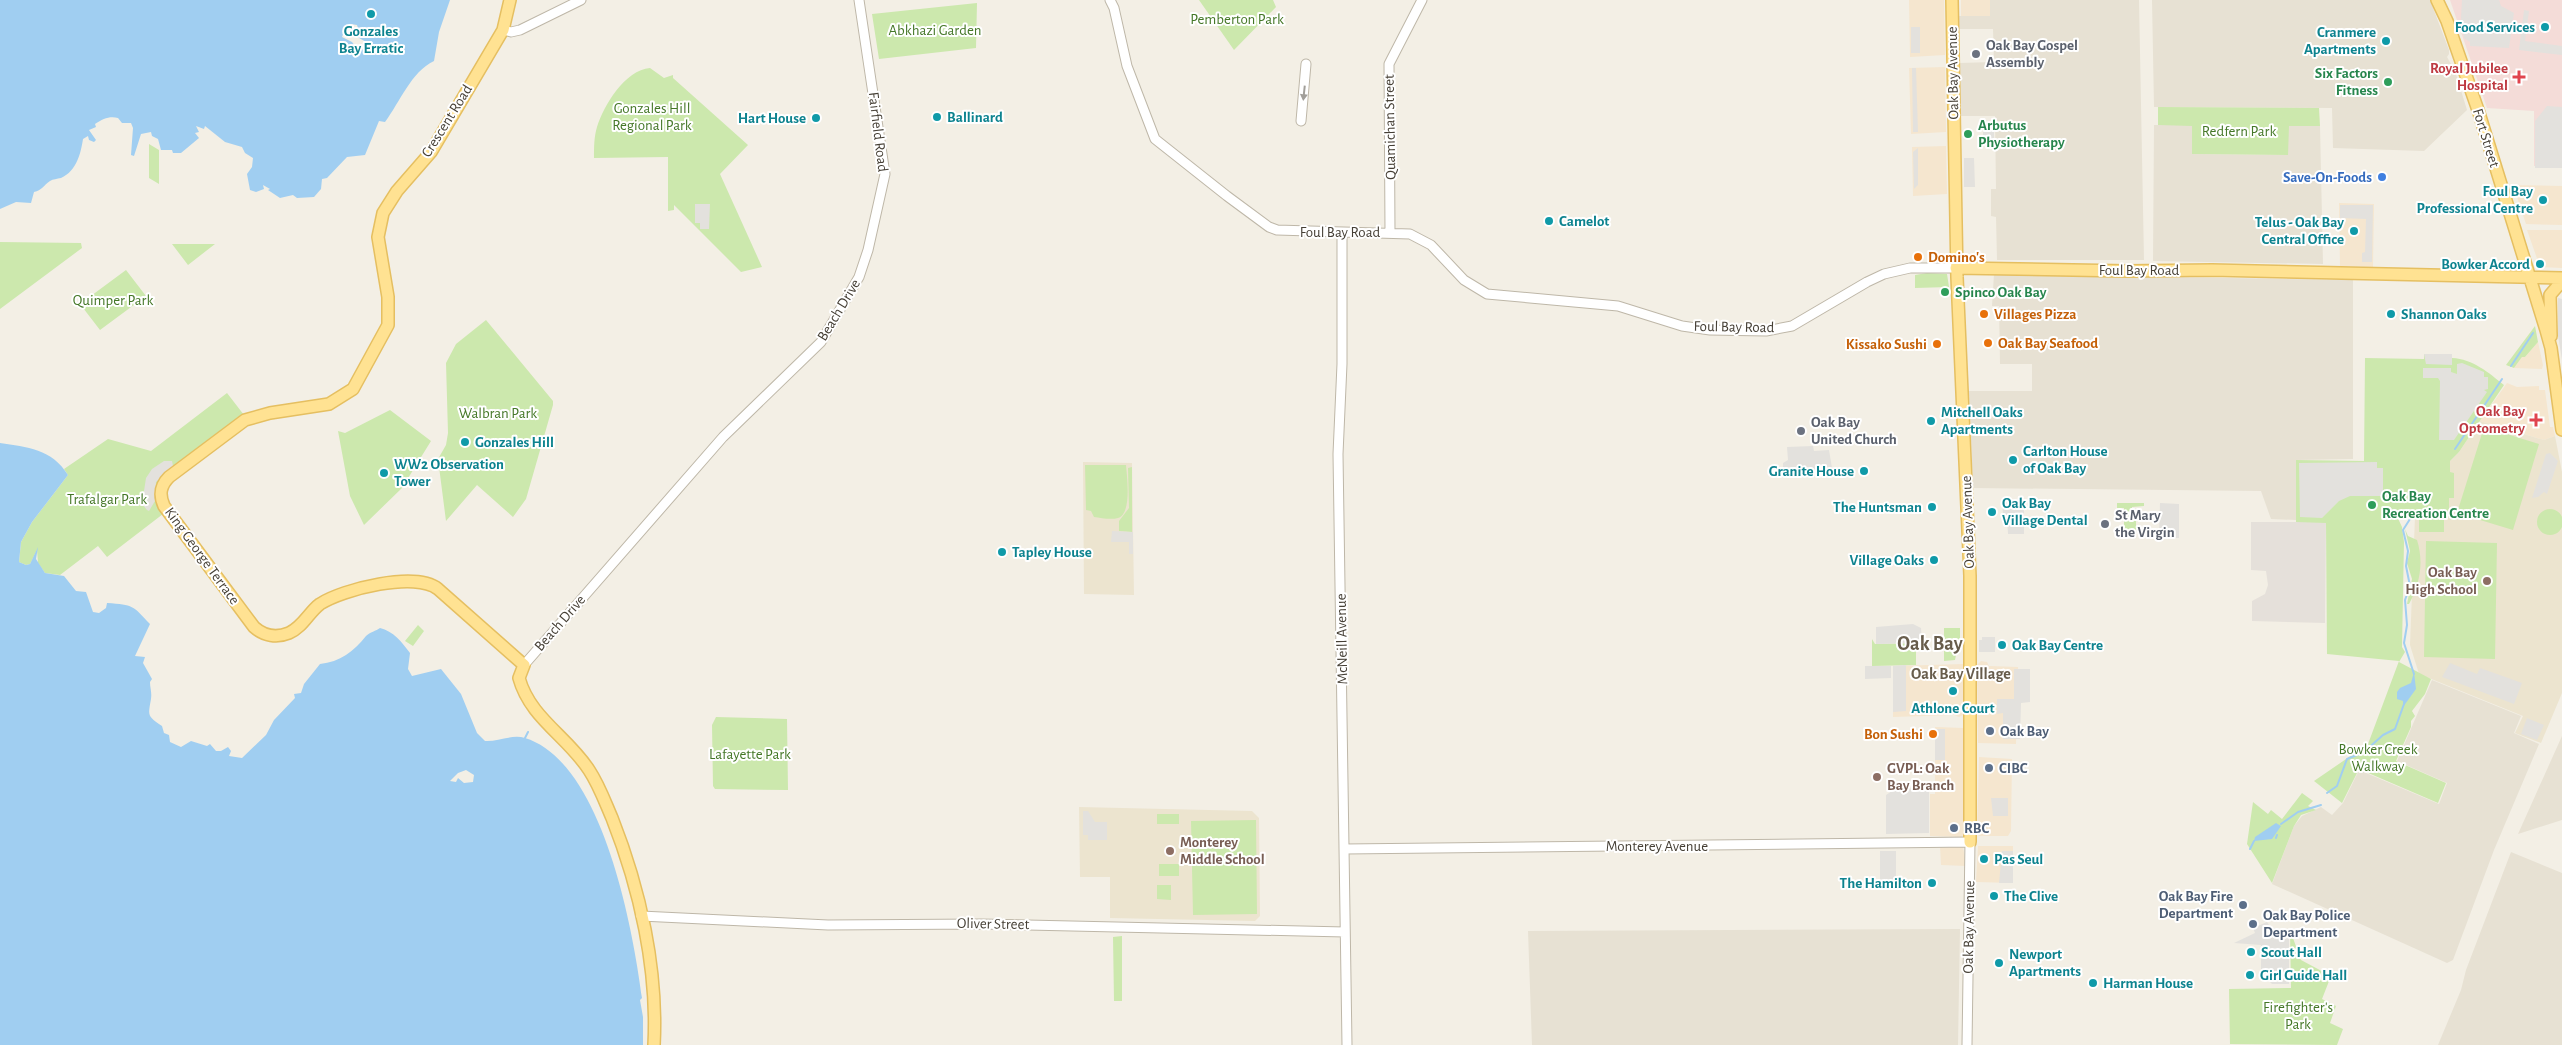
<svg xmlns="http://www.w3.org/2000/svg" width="2562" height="1045" viewBox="0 0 2562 1045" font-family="'Alegreya Sans',sans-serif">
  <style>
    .residential { fill: #e7e1d3 }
    .commercial { fill: #f5e6cf }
    .industrial { fill: #e5e0da }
    .education { fill: #ece4cf }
    .medical { fill: #f4dcd8 }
    .green { fill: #cce8ad }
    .parking { fill: #e3e1dd }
    .water { fill: #a0cef1; fill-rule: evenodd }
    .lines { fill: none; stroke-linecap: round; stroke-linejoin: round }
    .stream { stroke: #a0cef1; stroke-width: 2 }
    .minor-casing { stroke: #beb7a8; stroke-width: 11 }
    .major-casing { stroke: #e5bf61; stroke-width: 14 }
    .minor { stroke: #fff; stroke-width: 9 }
    .major { stroke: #ffe292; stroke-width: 11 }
    .oneway { fill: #a29f9a }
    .culture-dot { fill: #0f9aa8; stroke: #fff; stroke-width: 2 }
    .worship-dot { fill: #6b7280; stroke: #fff; stroke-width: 2 }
    .health-dot { fill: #e0444e; stroke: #fff; stroke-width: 2 }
    .leisure-dot { fill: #2e9e5b; stroke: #fff; stroke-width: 2 }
    .shop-dot { fill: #3f7fe0; stroke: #fff; stroke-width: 2 }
    .food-dot { fill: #e8710a; stroke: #fff; stroke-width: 2 }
    .education-dot { fill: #8d6e63; stroke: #fff; stroke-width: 2 }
    .service-dot { fill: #5c6f8a; stroke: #fff; stroke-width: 2 }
    .labels { text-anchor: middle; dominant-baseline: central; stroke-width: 4; stroke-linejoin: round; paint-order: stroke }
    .park-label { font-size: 15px; fill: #447727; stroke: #fff }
    .culture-label { font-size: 15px; font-weight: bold; fill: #0d838f; stroke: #fff; text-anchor: start }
    .worship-label { font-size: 15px; font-weight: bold; fill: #5b616d; stroke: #fff; text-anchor: start }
    .health-label { font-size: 15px; font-weight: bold; fill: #be3a42; stroke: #fff; text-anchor: end }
    .street-label { font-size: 15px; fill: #453f35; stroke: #fff }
    .leisure-label { font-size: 15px; font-weight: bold; fill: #27864d; stroke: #fff; text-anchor: start }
    .shop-label { font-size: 15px; font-weight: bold; fill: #366cbe; stroke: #fff; text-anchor: end }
    .food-label { font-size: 15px; font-weight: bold; fill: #c56008; stroke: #fff; text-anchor: start }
    .education-label { font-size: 15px; font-weight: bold; fill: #785e54; stroke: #fff; text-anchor: start }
    .service-label { font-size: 15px; font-weight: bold; fill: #4e5e75; stroke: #fff; text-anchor: start }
    .neighbourhood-label { font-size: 16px; font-weight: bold; fill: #685d4c; stroke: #fff }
    .district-label { font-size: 20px; font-weight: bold; fill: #685d4c; stroke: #fff }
  </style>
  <rect width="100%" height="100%" fill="#f3efe5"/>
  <path class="residential" d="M1990 0H2139L2144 260H1997L1996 217 1991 216V189H1996L1995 116H1960L1959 63 1994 62 1993 29H1957V16H1989Z
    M2152 0H2430L2449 50V54L2447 57 2455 71 2467 110 2424 151 2333 148 2332 108 2154 107Z
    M2154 125H2192V154L2288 155V126H2320L2323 264 2153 261Z
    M1994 274 2353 280V459L2296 460V520L2271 519 2261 491 1973 488 1969 391H2032V364H2000L1999 306H1992Z
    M2432 680 2521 716 2514 733 2539 744 2494 850 2453 960 2447 963 2272 884 2294 826 2302 816 2321 807 2332 815 2343 803 2359 770 2439 804 2447 783 2397 761Z
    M2562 736V820L2518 834Z
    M2511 852 2562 873V1045H2438L2461 990 2466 970Z
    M1960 929 1958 1045H1532L1528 931Z"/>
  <path class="commercial" d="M1909 0H1944L1945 55 1910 57Z
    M1961 0H1990V16H1961Z
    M1945 67 1946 132 1911 134 1909 68Z
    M1946 146 1947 194 1913 196 1912 147Z
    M2513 185 2562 186V225L2526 224Z
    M2339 203 2374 204 2373 267 2340 266Z
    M2527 230H2562V268L2540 267Z
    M2538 342 2543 365 2542 369 2514 368 2522 357H2525Z
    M2507 383 2517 387 2539 386V390H2545L2550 427H2553L2555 436 2544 440 2480 421Z
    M1981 661 1987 662 1989 666 2018 667 2016 744 1978 743 1977 665Z
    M1964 664 1963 715 1959 717 1954 715 1893 717V666Z
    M1935 727 1964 728V834L1961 837 1930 836V794H1935Z
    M1979 757 2012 759 2011 831 2008 836H1979L1977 834Z
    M1940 846H1963L1966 866 1941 865Z
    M1978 846H2013V883L1976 882Z"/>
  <path class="industrial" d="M2251 522H2326L2325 623 2252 621V601L2265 594 2268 585 2266 571 2251 570Z"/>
  <path class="education" d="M2480 421 2544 440 2555 436 2562 472V693L2541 743 2515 733 2523 716 2419 674 2410 645 2415 517H2449V498L2454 497V473H2450V461L2459 452Z
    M1083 462 1132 463 1134 595 1084 594Z
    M1079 807 1252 811 1259 818 1260 916 1255 921 1110 918V877H1080Z"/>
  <path class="medical" d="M2450 0H2562V167L2534 166V111L2487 108Z"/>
  <path class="green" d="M1199 0H1273L1276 7 1234 50Z
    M977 3 976 48 879 59 872 14Z
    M650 68 664 78 673 75V78L748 145 720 174 762 267 741 272 674 205V210L668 211V157L594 158C594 147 594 137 597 127 604 105 625 70 650 68Z
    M2158 107 2319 108 2320 126H2289L2288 155 2192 154V126L2158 125Z
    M149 144 159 150V184L149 178Z
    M0 242 81 243 82 248 0 309Z
    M172 244H215L188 265Z
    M126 270 146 296 100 330 80 304Z
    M1927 273 1947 274 1949 287 1915 288V275Z
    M486 320 553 401V405L526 499 513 517 477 485 446 521 438 459 446 445 448 433 446 363 456 344Z
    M2535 326 2538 342 2525 357H2522L2514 368 2506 365Z
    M2424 354H2452V358C2473 359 2489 373 2504 385L2459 452 2450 461V472L2454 473V498H2449V517L2444 518V532H2419V518L2415 517 2412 512H2395L2402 527 2404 542 2402 647 2405 652 2399 662 2431 679 2425 694 2412 711 2415 716 2411 721V727L2396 761 2446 783 2438 803 2359 769 2342 803 2314 781 2368 744 2399 661 2327 654 2326 523 2296 522V460L2364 461 2365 358 2424 359Z
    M227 393 244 415 159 476 155 492 163 514 107 557 98 546 60 575 45 573 38 563 37 550 30 564 26 565 19 562 21 542 32 522 68 475 64 469 108 439 151 451Z
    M390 410 431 441 402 488 364 525 350 496 338 431 345 433Z
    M2484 427 2539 444 2513 530 2457 513Z
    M1085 465H1126C1127 477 1132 514 1118 518 1111 520 1101 518 1094 517L1091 511 1086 510Z
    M1132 467V532L1119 531V521L1129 508 1128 468Z
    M2117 503H2144V506L2132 507V515H2136V530H2124V508H2117Z
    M2537 522a13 13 0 1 1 26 0a13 13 0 1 1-26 0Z
    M2405 529 2408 536 2417 540C2424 562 2420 584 2409 604H2407L2412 579 2407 563 2410 551Z
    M2426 541 2497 543 2495 659 2424 657Z
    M418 625 424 631 413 646 405 641Z
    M1944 628H1960V653L1956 655 1955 660 1944 661Z
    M1872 639 1875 644 1916 643V665L1872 666Z
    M716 717 787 719 788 790 715 789 713 786 712 725Z
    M2302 793 2313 801 2308 806 2316 810 2301 815 2294 826 2272 883 2247 844 2253 802 2268 814 2271 810 2282 819Z
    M1157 814H1179V824H1157Z
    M1256 820 1257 914 1193 915 1191 821Z
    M1159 864H1179V876H1159Z
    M1157 885H1171V900L1157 899Z
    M2290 930 2301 960 2331 976 2322 999 2336 1006 2330 1023 2343 1029 2337 1045 2230 1044 2229 989 2291 988Z
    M1122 936V1001H1114L1113 937Z"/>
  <path class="parking" d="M2462 0H2499L2501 6 2514 13 2509 48 2470 46V42L2464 38 2461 18Z
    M2524 10 2529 11 2525 41 2562 46V55L2519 50Z
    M1911 27H1920V53H1911Z
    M1912 68H1916L1918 132H1913Z
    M2547 106 2562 107V168H2535V121Z
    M1983 126H1994V141H1983Z
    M1918 148V185L1914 189 1913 152Z
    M1964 158H1974L1975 187H1964Z
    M695 204H710L709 229H700V223H695Z
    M2340 205H2373L2372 262H2362V253L2365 252 2366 219 2340 218Z
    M2558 298 2562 299V360L2558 336Z
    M2424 354H2452V365L2426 364Z
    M2462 363 2484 372V377H2488V389L2484 390 2487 392 2454 440H2439L2440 381 2438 378H2423V368H2451V372L2457 374V364Z
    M1813 446 1814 451 1829 450 1832 468 1826 469V472L1816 473 1807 468V473H1791L1787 469H1783V463L1788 460 1787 447Z
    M2550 453 2558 461 2547 494 2544 492 2538 497 2532 498 2546 454Z
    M164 461H172L173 466 156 482 155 501 149 511 147 510 142 504 146 478 152 469Z
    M2377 462V468H2383V496H2350L2339 501 2322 518 2300 517 2299 463Z
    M2002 502H2024V534H2008L2007 515 2003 514Z
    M2160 503 2179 504V538H2159Z
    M1112 531 1133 532V554H1129V542H1111Z
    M1913 624 1921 628 1922 643 1876 644V627Z
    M1982 637H1995V652H1979V640H1982Z
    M2450 663 2477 674 2480 668 2522 683 2514 704 2442 677Z
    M1906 665V711L1893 712V666Z
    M1865 666H1891V678L1865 679Z
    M2014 669H2030V702L2021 703 2020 739H2003V713L1997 714V699H2014Z
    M2527 718 2544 725 2537 740 2521 734Z
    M1935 729H1945V760H1935Z
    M1929 788V833L1886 834V795L1895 789Z
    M1991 798H2008V816H1993Z
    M1083 811H1088L1095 822H1107V840H1088V835H1083Z
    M1880 851H1896V884H1880Z
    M2002 851H2013V883H1999Z
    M2267 922 2271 928 2289 930V984H2272L2261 973V945L2234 943 2255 933 2253 928Z"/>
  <path class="water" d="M0 0H450L439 32 434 61C411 72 400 102 385 122L379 121 365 155 347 157 327 178 322 179 321 189 314 197 297 198 293 195 280 198 268 190 270 189 263 185 264 189 256 192 250 190 247 174 252 167 253 158 245 153 242 147 225 142 205 126 204 129 196 126 199 132 195 133 199 138 181 153H173L172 150H161L158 139 152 136 151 132 141 134 134 156 131 155 133 128 131 123H122L118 118C109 116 103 119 95 124L96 127 89 130 96 140 94 142 89 140 88 136 83 139C81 152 77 171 61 178 57 179 53 179 50 181 43 186 42 190 34 192L31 203 16 202 0 209ZM351 24 357 25 358 28 350 30 352 34 368 43 369 45 366 49 358 50 352 42 342 37 345 29Z
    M0 443C27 447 52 449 68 475L32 522 21 542 19 562 26 565 30 564 38 547 36 559 45 573 64 576 76 591 86 592 93 612 99 613 106 608 107 603C134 605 132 605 150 624L135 656 145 657 143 663 152 679 150 682C150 688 152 692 151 699 148 716 147 716 162 726L164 733 169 735 170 742 181 747 191 741 207 746 210 744 216 751H221L228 747 231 751 229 756 242 758 266 735 274 720 295 698 294 694 301 693 304 684 320 664C340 662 354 651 366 636 370 632 376 631 380 628 393 631 402 642 410 653L408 669 412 676 441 669 461 694 477 733 485 741C497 742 512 734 525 738 603 762 633 929 642 998L640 1000 643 1017V1045H0ZM466 770 474 775 473 782 464 783 458 778 456 782 450 781 458 773Z
    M2414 672 2416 689 2403 707V701L2397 699V692L2400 688 2411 683Z
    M2276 823 2281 826 2272 839 2254 841 2255 837Z"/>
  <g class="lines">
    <path class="stream" d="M2511 366 2533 333
      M2455 449 2502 379
      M2410 519 2403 530 2408 551 2406 566 2410 586 2405 600 2407 625 2404 643 2414 674
      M525 738 528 732
      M2327 793 2337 786 2347 759 2364 752 2383 735 2395 729 2404 704
      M2281 824 2298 812 2321 805
      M2276 838 2277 835
      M2250 849 2254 841"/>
    <defs>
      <path id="minor" d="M1110 0 1114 8 1127 66 1155 139 1227 196 1269 227 1277 230 1410 234 1431 245 1464 280 1487 294 1618 306 1682 326 1710 330 1766 331 1792 326 1867 282 1884 274 1910 268H1956
        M503 30 511 32 520 30 581 0
        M1301 121 1306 64
        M1342 232V364L1338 454 1347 1045
        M1390 232 1389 64 1422 0
        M524 665 723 437 821 342 859 277 868 250 885 174 859 0
        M1345 849 1970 842 1967 1045
        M641 916 828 925 981 924 1345 932"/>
      <path id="major" d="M510 0 503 30 431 152 397 191 383 213 378 237 388 297V325L353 389 329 404 270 413 245 420 169 477C160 486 159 495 164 506L254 627C264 636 277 638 289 633 303 627 309 612 320 604 343 589 416 571 438 589L524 665 519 678C530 718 567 736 589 770 599 785 605 802 612 818 640 889 658 969 654 1045
        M1952 0 1957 277 1970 576V842
        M2437 0 2447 21 2479 113 2546 330 2551 348 2562 430
        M1956 268 2127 271 2212 270 2562 278
        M2551 336 2550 295 2562 281"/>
    </defs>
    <use href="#minor" class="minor-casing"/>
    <use href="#major" class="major-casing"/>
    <use href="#minor" class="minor"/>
    <use href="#major" class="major"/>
  </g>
  <defs><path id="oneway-solid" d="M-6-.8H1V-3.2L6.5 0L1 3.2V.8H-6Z" transform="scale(1.25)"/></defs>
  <use class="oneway" href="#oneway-solid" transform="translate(1304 93) rotate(96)"/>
  <g class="culture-dot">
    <circle cx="371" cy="14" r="5"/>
    <circle cx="2545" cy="27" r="5"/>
    <circle cx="2386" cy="41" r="5"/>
    <circle cx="937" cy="117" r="5"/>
    <circle cx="816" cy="118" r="5"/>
    <circle cx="2543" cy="200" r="5"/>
    <circle cx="1549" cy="221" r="5"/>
    <circle cx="2354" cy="231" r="5"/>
    <circle cx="2540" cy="264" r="5"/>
    <circle cx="2391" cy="314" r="5"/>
    <circle cx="1931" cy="421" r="5"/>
    <circle cx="465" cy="442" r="5"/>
    <circle cx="2013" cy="460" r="5"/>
    <circle cx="1864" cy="471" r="5"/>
    <circle cx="384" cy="473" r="5"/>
    <circle cx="1932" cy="507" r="5"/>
    <circle cx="1992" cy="512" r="5"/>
    <circle cx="1002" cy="552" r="5"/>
    <circle cx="1934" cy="560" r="5"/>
    <circle cx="2002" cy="645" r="5"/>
    <circle cx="1953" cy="691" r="5"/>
    <circle cx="1984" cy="859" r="5"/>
    <circle cx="1932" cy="883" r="5"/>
    <circle cx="1994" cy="896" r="5"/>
    <circle cx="2251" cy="952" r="5"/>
    <circle cx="1999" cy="963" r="5"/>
    <circle cx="2250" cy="975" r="5"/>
    <circle cx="2093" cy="983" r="5"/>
  </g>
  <g class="worship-dot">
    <circle cx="1976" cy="54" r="5"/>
    <circle cx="1801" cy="431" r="5"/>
    <circle cx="2105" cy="524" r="5"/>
  </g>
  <g class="health-dot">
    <path d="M2516.5 69.5h5v5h5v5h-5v5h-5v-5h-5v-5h5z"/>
    <path d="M2533.5 412.5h5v5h5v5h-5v5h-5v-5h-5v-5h5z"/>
  </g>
  <g class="leisure-dot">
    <circle cx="2388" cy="82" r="5"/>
    <circle cx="1968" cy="134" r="5"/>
    <circle cx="1945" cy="292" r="5"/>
    <circle cx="2372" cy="505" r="5"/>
  </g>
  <circle class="shop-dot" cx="2382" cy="177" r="5"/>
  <g class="food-dot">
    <circle cx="1918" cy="257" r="5"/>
    <circle cx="1984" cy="314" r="5"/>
    <circle cx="1988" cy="343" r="5"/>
    <circle cx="1937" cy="344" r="5"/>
    <circle cx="1933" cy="734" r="5"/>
  </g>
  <g class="education-dot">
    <circle cx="2487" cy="581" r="5"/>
    <circle cx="1877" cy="777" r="5"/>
    <circle cx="1170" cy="851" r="5"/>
  </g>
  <g class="service-dot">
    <circle cx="1990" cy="731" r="5"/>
    <circle cx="1989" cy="768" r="5"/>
    <circle cx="1954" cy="828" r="5"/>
    <circle cx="2243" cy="905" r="5"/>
    <circle cx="2253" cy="924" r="5"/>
  </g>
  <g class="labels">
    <g class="park-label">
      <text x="1237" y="19">Pemberton Park</text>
      <text x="935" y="30">Abkhazi Garden</text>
      <text x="652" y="108">Gonzales Hill<tspan x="652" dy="17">Regional Park</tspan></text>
      <text x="2239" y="131">Redfern Park</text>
      <text x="113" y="300">Quimper Park</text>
      <text x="498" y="413">Walbran Park</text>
      <text x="107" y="499">Trafalgar Park</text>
      <text x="2378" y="749">Bowker Creek<tspan x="2378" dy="17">Walkway</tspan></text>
      <text x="750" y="754">Lafayette Park</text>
      <text x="2298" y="1007">Firefighter's<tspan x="2298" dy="17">Park</tspan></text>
    </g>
    <g class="culture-label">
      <text x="2535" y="27" text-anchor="end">Food Services</text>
      <text x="371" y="31" text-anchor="middle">Gonzales<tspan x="371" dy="17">Bay Erratic</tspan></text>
      <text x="2376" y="32" text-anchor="end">Cranmere<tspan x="2376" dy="17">Apartments</tspan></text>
      <text x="947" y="117">Ballinard</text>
      <text x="806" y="118" text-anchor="end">Hart House</text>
      <text x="2533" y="191" text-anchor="end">Foul Bay<tspan x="2533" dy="17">Professional Centre</tspan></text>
      <text x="1559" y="221">Camelot</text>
      <text x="2344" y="222" text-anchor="end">Telus - Oak Bay<tspan x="2344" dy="17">Central Office</tspan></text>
      <text x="2530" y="264" text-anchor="end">Bowker Accord</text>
      <text x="2401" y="314">Shannon Oaks</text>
      <text x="1941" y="412">Mitchell Oaks<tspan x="1941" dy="17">Apartments</tspan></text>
      <text x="475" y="442">Gonzales Hill</text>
      <text x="2023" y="451">Carlton House<tspan x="2023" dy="17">of Oak Bay</tspan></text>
      <text x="394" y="464">WW2 Observation<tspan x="394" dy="17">Tower</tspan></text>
      <text x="1854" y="471" text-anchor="end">Granite House</text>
      <text x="2002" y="503">Oak Bay<tspan x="2002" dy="17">Village Dental</tspan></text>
      <text x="1922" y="507" text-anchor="end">The Huntsman</text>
      <text x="1012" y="552">Tapley House</text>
      <text x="1924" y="560" text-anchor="end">Village Oaks</text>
      <text x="2012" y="645">Oak Bay Centre</text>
      <text x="1953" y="708" text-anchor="middle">Athlone Court</text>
      <text x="1994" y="859">Pas Seul</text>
      <text x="1922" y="883" text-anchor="end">The Hamilton</text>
      <text x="2004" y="896">The Clive</text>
      <text x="2261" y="952">Scout Hall</text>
      <text x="2009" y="954">Newport<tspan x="2009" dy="17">Apartments</tspan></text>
      <text x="2260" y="975">Girl Guide Hall</text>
      <text x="2103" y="983">Harman House</text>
    </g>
    <g class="worship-label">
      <text x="1986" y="45">Oak Bay Gospel<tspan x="1986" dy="17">Assembly</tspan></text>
      <text x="1811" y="422">Oak Bay<tspan x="1811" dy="17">United Church</tspan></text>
      <text x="2115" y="515">St Mary<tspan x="2115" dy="17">the Virgin</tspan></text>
    </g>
    <g class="health-label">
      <text x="2508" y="68">Royal Jubilee<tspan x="2508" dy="17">Hospital</tspan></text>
      <text x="2525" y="411">Oak Bay<tspan x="2525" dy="17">Optometry</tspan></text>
    </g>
    <g class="street-label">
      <text transform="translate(1953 73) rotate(-91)">Oak Bay Avenue</text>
      <text transform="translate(447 121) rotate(-58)">Crescent Road</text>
      <text transform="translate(1390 127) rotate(-91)">Quamichan Street</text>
      <text transform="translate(878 132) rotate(83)">Fairfield Road</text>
      <text transform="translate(2486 138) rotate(73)">Fort Street</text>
      <text x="1340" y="232">Foul Bay Road</text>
      <text x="2139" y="270">Foul Bay Road</text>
      <text transform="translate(839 310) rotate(-59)">Beach Drive</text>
      <text transform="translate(1734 327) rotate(1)">Foul Bay Road</text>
      <text transform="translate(1968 522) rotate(-92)">Oak Bay Avenue</text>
      <text transform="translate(202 556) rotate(54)">King George Terrace</text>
      <text transform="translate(560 623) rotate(-49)">Beach Drive</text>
      <text transform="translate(1342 639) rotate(-91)">McNeill Avenue</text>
      <text x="1657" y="846">Monterey Avenue</text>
      <text transform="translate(993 924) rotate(1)">Oliver Street</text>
      <text transform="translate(1969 927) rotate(-89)">Oak Bay Avenue</text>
    </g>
    <g class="leisure-label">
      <text x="2378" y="73" text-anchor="end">Six Factors<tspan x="2378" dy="17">Fitness</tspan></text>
      <text x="1978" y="125">Arbutus<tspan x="1978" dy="17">Physiotherapy</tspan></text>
      <text x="1955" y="292">Spinco Oak Bay</text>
      <text x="2382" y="496">Oak Bay<tspan x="2382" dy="17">Recreation Centre</tspan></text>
    </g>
    <g class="shop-label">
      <text x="2372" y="177">Save-On-Foods</text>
    </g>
    <g class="food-label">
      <text x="1928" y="257">Domino's</text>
      <text x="1994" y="314">Villages Pizza</text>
      <text x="1998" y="343">Oak Bay Seafood</text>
      <text x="1927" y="344" text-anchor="end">Kissako Sushi</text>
      <text x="1923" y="734" text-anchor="end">Bon Sushi</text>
    </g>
    <g class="education-label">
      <text x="2477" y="572" text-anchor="end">Oak Bay<tspan x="2477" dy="17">High School</tspan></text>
      <text x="1887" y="768">GVPL: Oak<tspan x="1887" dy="17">Bay Branch</tspan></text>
      <text x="1180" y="842">Monterey<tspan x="1180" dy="17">Middle School</tspan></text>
    </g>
    <g class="service-label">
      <text x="2000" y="731">Oak Bay</text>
      <text x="1999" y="768">CIBC</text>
      <text x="1964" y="828">RBC</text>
      <text x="2233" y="896" text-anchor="end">Oak Bay Fire<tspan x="2233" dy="17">Department</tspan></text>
      <text x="2263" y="915">Oak Bay Police<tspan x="2263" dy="17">Department</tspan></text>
    </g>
    <g class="neighbourhood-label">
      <text x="1961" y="674">Oak Bay Village</text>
    </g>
    <g class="district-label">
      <text x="1930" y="644">Oak Bay</text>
    </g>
  </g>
</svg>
